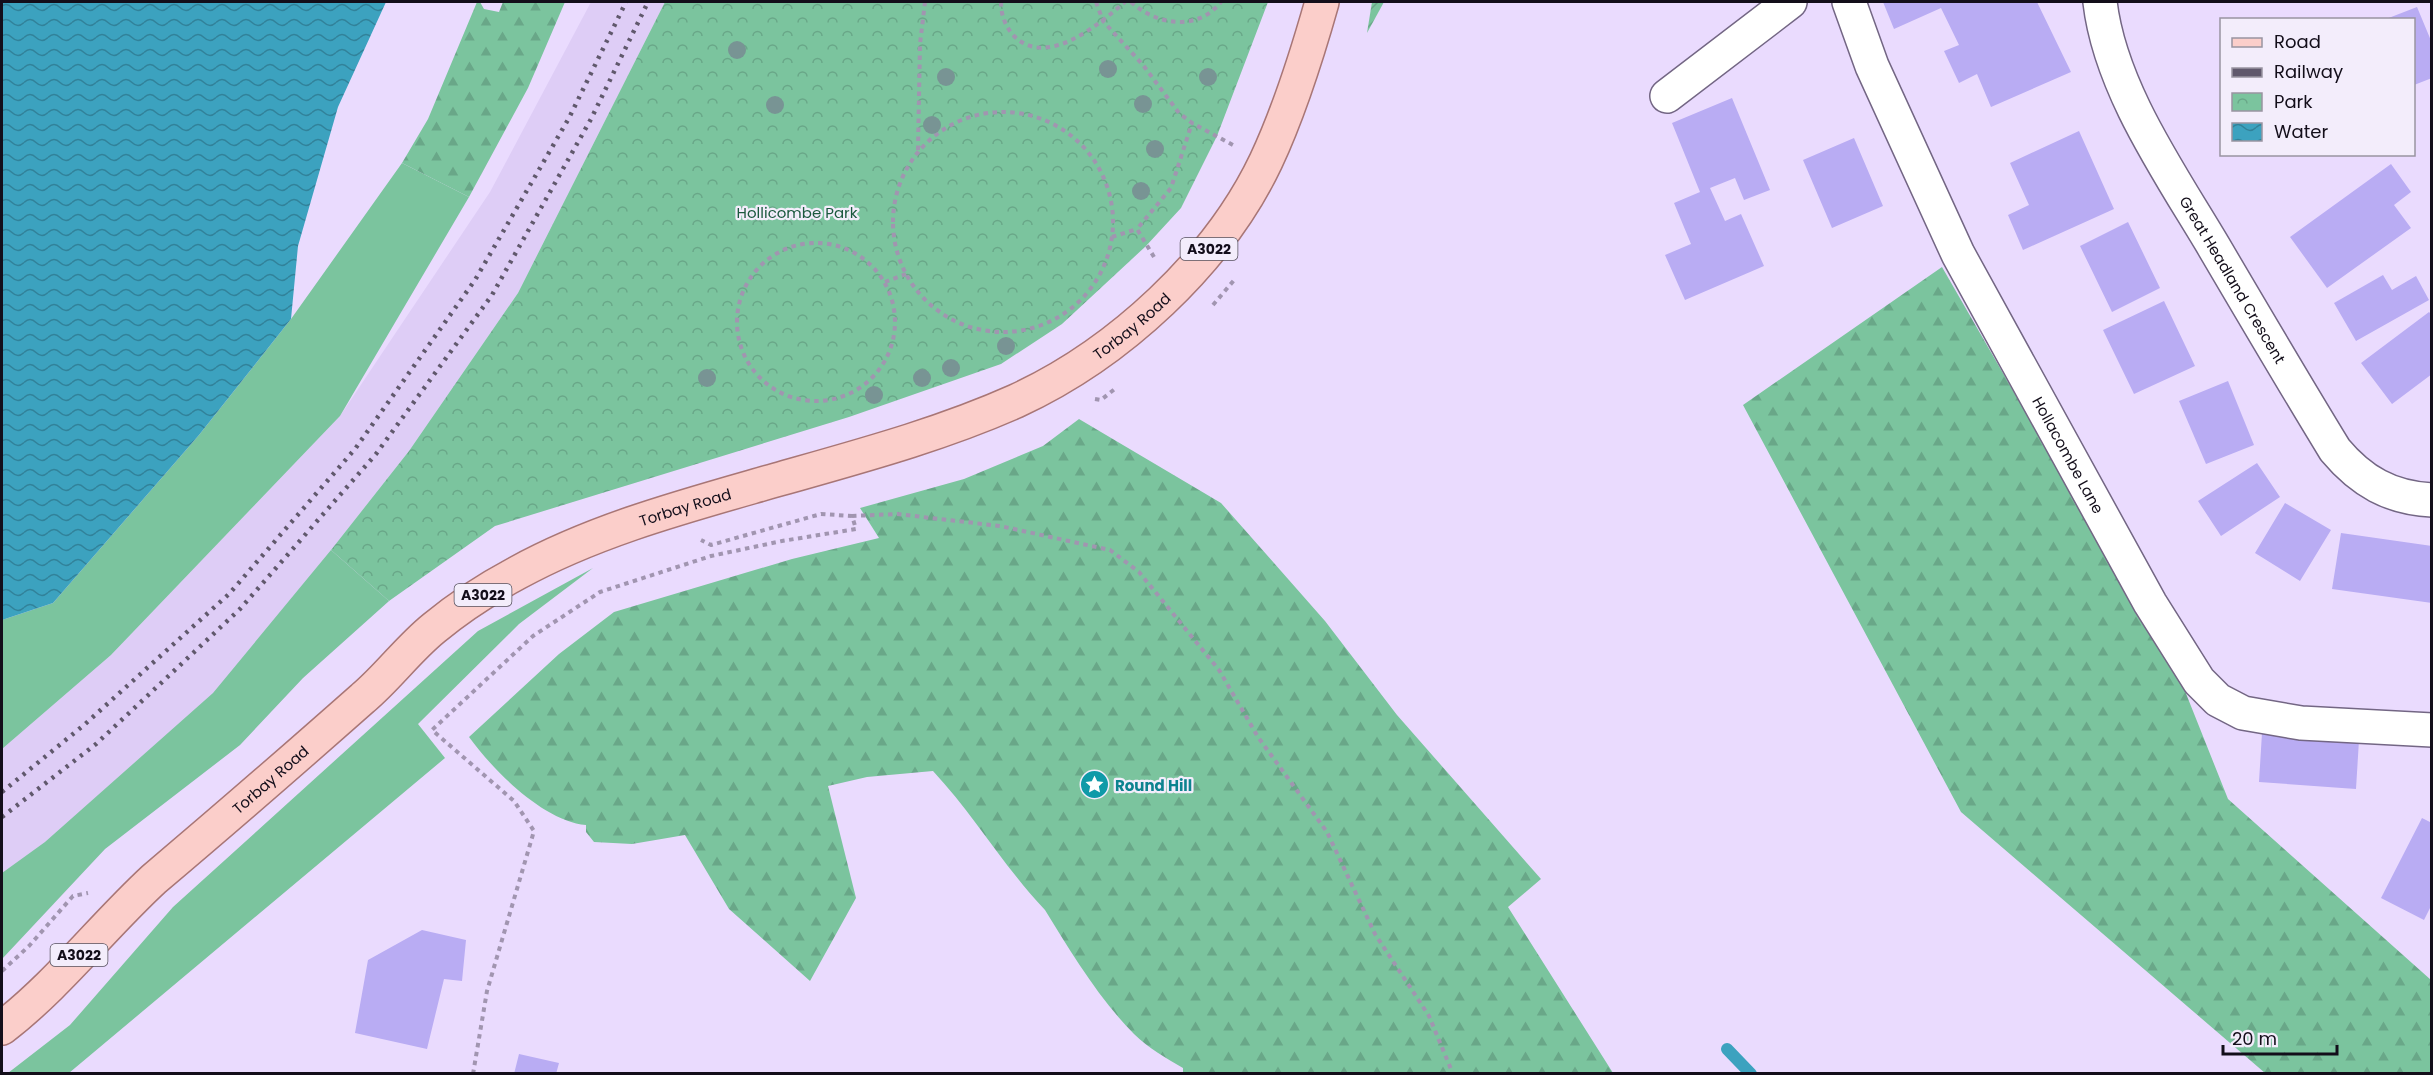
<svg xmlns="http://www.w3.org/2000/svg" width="2433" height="1075" viewBox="0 0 2433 1075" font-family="Poppins,sans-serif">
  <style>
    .built { fill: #decdf6 }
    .grass { fill: #7bc49e }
    .forest { fill: url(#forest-firs) }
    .park { fill: url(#park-crowns) }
    .garden { fill: url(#garden-furrows) }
    .water { fill: url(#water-waves) }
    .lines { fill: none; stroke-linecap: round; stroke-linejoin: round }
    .stream { stroke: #3ca2bf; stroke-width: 12 }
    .building { fill: #b9acf3 }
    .minor-casing { stroke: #736684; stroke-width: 36 }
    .major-casing { stroke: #a87676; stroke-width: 36 }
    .path { stroke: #a195b0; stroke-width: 4; stroke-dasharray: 4.5 4.5; stroke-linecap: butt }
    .minor { stroke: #fff; stroke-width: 33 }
    .major { stroke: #fbceca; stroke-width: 33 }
    .rail { stroke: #60586c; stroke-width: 4.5; stroke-dasharray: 3 6; stroke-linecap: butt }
    .tree { fill: #789494 }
    .labels { text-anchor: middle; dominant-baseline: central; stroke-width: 4.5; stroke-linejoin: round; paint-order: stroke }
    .shield { fill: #f3edfb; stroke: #56515e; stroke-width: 1.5 }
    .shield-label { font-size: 14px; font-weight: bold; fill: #130e1a }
    .park-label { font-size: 15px; fill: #1b593e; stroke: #f3edfb }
    .street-label { font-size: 15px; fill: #130e1a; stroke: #f3edfb }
    .culture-label { font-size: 15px; font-weight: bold; fill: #0d838f; stroke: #f3edfb; text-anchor: start }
  </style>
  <defs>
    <pattern id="forest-firs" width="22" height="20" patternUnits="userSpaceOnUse" patternTransform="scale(1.5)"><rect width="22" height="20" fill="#7bc49e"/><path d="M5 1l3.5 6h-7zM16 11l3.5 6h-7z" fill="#69a788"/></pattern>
    <pattern id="park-crowns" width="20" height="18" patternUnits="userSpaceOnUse" patternTransform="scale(1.5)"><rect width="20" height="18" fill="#7bc49e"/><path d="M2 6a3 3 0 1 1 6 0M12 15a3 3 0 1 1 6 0" fill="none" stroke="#69a788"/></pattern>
    <pattern id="garden-furrows" width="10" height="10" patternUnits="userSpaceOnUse" patternTransform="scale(1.5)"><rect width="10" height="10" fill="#7bc49e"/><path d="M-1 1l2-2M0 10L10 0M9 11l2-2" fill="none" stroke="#69a788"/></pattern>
    <pattern id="water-waves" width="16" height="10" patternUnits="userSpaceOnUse" patternTransform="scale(1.5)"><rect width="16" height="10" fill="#3ca2bf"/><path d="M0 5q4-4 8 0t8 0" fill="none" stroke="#31829a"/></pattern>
  </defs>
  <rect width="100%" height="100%" fill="#eadbfe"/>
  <path class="built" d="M591 2H665L518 293 409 451 331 550 389 601 303 678 240 745 105 849 2 959V749L111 655 340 416 490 192Z"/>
  <path class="grass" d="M402 163 469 197 340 416 111 655 2 749V620L53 603 199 435 291 319Z
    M331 550 389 601 303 678 240 745 105 849 2 959V873L45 842 213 693Z
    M593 568 519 624 418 724 445 758 69 1073H8L70 1025 173 907 478 631Z"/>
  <path class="forest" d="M477 2H480L484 9 499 12 503 2H565L528 88 469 197 402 163 428 119Z
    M1942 267 2183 686 2228 799 2431 980V1073H2265L1961 812 1743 405Z
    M1079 419 1221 503 1325 621 1397 715 1541 879 1508 907 1613 1073H1183V1068C1166 1058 1148 1048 1134 1034 1100 1000 1070 951 1045 910 1004 867 974 815 933 771L867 777 828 786 856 898 810 981 729 909 685 835 632 844 594 842 586 832V825C543 821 493 770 469 737L559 654 614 612 792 559 879 538 860 508 964 479 1043 446Z"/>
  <path class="park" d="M665 2H1268L1217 136 1181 208 1146 246 1062 324 1001 364 849 417 495 526 389 601 331 550 409 451 518 293Z"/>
  <path class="garden" d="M1372 2H1384L1367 33Z"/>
  <path class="water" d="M2 2H386L338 107 298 246 291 319 199 435 53 603 2 620Z"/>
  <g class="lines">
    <path class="stream" d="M1727 1049 1751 1074"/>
  </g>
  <path class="building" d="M1883 2H2037L2071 72 1991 107 1977 74 1959 83 1944 51 1959 45 1941 8 1894 29Z
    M2417 7 2432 43V78L2414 85V20L2386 19Z
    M1732 98 1770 190 1744 200 1735 178 1710 188 1725 221 1741 214 1764 266 1685 300 1665 255 1691 244 1674 203 1700 192 1672 123Z
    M2079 131 2114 209 2023 250 2008 215 2029 205 2010 163Z
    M1854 138 1883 206 1832 228 1803 160Z
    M2391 164 2411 192 2394 205 2411 228 2327 288 2290 237Z
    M2128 222 2160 288 2112 312 2080 246Z
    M2383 275 2392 290 2416 276 2429 300 2356 341 2334 303Z
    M2164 301 2195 366 2134 394 2103 330Z
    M2429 312 2432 315V374L2392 404 2361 363Z
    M2228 381 2254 445 2206 464 2179 401Z
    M2257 463 2280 497 2221 536 2198 501Z
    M2285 503 2331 530 2300 581 2255 553Z
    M2341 533 2432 546V603L2332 589Z
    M2262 733 2359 740 2356 789 2259 782Z
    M2422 818 2432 823V904L2424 920 2381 898Z
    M422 930 466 940 462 981 444 979 427 1049 355 1033 368 960Z
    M519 1054 559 1063 556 1074H514Z"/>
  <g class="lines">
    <defs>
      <g id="minor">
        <path id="s1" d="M1849 2 1872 66 1958 254 2150 603 2199 681 2218 700 2243 713 2301 723 2432 730"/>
        <path id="s2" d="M2100 2C2110 88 2170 173 2214 247 2254 315 2294 383 2335 450 2361 481 2390 498 2432 500"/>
        <path d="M1667 96 1790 2"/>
      </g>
      <g id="major">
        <path id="s3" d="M2 1028C58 985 102 927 154 879 225 819 294 759 363 698 388 677 408 649 434 628 458 608 489 588 517 573 597 529 689 505 776 480 857 457 940 435 1016 401 1118 354 1218 262 1266 161 1290 110 1307 55 1322 2"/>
      </g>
    </defs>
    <use href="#minor" class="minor-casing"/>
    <use href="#major" class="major-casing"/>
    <path class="path" d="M1001 2C1001 15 1005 26 1014 36 1047 69 1099 24 1125 2
      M1096 2 1103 21 1143 65 1179 113 1192 123 1233 145
      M1131 2C1156 25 1197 32 1221 2
      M893 222a110 110 0 1 1 220 0a110 110 0 1 1-220 0Z
      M918 150 920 44 925 2
      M1112 237 1137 229
      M737 322a79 79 0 1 1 158 0a79 79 0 1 1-158 0Z
      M1154 257 1137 229 1171 188 1192 123
      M885 282 906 274
      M1213 305 1235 279
      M1095 399 1101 400 1116 388
      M852 516 897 514 1000 526 1110 550 1139 572 1219 670 1258 737 1327 832 1375 934 1429 1016 1453 1074
      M2 971 29 946 73 896 88 893
      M473 1074 487 991 534 831 514 801 432 730 533 636 600 592 711 556 782 541 856 529 852 516 821 514 711 545 701 540"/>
    <use href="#minor" class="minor"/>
    <use href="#major" class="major"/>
    <path class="rail" d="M2 792 84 725 229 594 355 449 475 280 569 118 626 2
      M2 817 96 744 240 609 376 454 492 295 591 119 648 2"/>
  </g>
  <g class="tree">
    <circle cx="737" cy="50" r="9"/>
    <circle cx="1108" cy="69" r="9"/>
    <circle cx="946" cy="77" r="9"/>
    <circle cx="1208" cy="77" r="9"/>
    <circle cx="1143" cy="104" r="9"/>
    <circle cx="775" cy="105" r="9"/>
    <circle cx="932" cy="125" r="9"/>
    <circle cx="1155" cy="149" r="9"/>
    <circle cx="1141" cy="191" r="9"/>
    <circle cx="1006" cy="346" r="9"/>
    <circle cx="951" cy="368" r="9"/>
    <circle cx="707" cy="378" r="9"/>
    <circle cx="922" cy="378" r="9"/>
    <circle cx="874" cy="395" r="9"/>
  </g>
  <defs>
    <symbol id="sight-disc" viewBox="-11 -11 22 22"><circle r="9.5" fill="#0f9aa8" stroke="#f3edfb"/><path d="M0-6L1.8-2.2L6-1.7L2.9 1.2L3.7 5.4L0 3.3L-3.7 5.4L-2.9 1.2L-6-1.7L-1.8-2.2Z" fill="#fff"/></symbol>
  </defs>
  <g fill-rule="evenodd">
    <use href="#sight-disc" x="1078" y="768" width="33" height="33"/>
  </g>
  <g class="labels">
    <g class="shield">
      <rect x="1180.5" y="238" width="57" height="22" rx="4.5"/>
      <rect x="454.5" y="584" width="57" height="22" rx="4.5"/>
      <rect x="50.5" y="944" width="57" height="22" rx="4.5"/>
    </g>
    <g class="shield-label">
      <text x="1209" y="249">A3022</text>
      <text x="483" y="595">A3022</text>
      <text x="79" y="955">A3022</text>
    </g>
    <g class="park-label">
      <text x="797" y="212">Hollicombe Park</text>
    </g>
    <g class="street-label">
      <text stroke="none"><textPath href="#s2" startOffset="310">Great Headland Crescent</textPath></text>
      <text stroke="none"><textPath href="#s3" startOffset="1356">Torbay Road</textPath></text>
      <text stroke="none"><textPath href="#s1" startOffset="504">Hollacombe Lane</textPath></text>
      <text stroke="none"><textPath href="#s3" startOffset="870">Torbay Road</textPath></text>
      <text stroke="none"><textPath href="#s3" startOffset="366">Torbay Road</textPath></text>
    </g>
    <g class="culture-label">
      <text x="1115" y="785">Round Hill</text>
    </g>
  </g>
  <rect width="2433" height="1075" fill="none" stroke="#130e1a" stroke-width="6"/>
  <rect x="2220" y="18" width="195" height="138" fill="#f3edfb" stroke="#9994a1" stroke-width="1.5"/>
  <rect x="2232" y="38" width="30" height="9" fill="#fbceca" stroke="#9994a1" stroke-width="1.5"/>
  <text x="2274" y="48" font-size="18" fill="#130e1a">Road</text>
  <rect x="2232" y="68" width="30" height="9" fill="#60586c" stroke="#9994a1" stroke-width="1.5"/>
  <text x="2274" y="78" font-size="18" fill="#130e1a">Railway</text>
  <rect x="2232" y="93" width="30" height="18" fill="url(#park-crowns)" stroke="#9994a1" stroke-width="1.5"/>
  <text x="2274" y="108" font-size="18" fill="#130e1a">Park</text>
  <rect x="2232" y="123" width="30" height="18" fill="url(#water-waves)" stroke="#9994a1" stroke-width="1.5"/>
  <text x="2274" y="138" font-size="18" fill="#130e1a">Water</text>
  <path d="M2223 1045v9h114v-9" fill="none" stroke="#130e1a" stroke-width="3"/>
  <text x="2232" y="1045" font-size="18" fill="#130e1a" stroke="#f3edfb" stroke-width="4.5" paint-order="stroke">20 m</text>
</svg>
